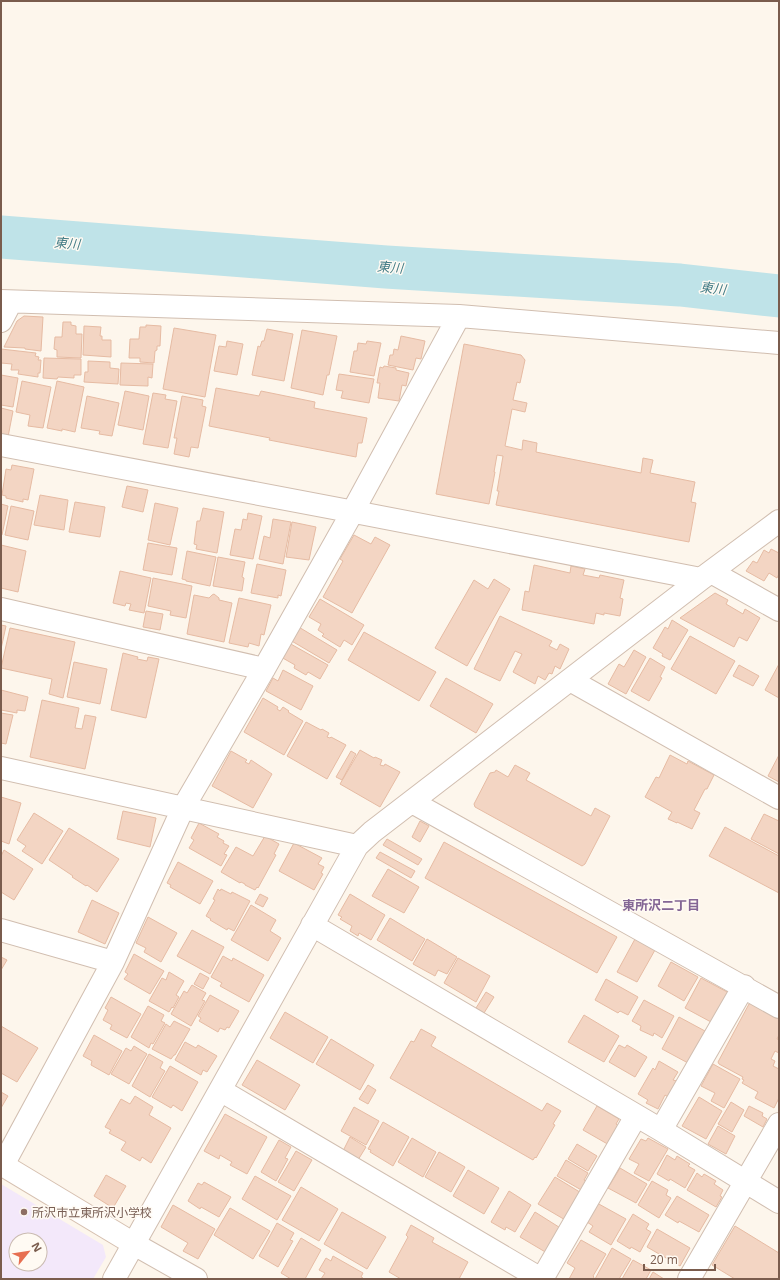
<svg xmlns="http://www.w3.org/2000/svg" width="780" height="1280" viewBox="0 0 780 1280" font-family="'Open Sans','Noto Sans JP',sans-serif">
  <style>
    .education { fill: #f3e8fa; fill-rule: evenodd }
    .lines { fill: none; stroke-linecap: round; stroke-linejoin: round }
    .river { stroke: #bfe3e8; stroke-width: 43 }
    .building { fill: #f3d5c3; stroke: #e6bba3 }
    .street-casing { stroke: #d1beb0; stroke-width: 24 }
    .secondary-casing { stroke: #d6c0b0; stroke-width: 24 }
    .street { stroke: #fff; stroke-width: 22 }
    .secondary { stroke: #fff; stroke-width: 22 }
    .education-dot { fill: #8d6e63; stroke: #fffaf3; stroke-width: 1.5 }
    .labels { text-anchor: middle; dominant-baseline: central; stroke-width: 3; stroke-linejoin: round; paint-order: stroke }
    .education-label { font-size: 12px; fill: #785e54; stroke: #fffaf3; text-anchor: start }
    .water-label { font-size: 13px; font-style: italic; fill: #437c86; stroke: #fffaf3 }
    .neighbourhood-label { font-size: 13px; font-weight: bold; fill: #846695; stroke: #fffaf3 }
  </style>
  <rect width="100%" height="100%" fill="#fdf6ec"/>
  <path class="education" d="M1 1184 103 1245 106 1257 93 1279H1ZM16 1240H40V1264H16Z"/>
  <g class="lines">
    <path class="river" d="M1 237 386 267 680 285 779 296"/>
  </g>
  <path class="building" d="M24 316 43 317 41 351 25 349V348L4 347 17 321Z
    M63 322H71V325L76 326V334H82L81 358 57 357V350L54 349 55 337H62Z
    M146 325 161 326 160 346H157V350L155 351 154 363 140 362V358H129L130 339H139L140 327H146Z
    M84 326 101 327 100 336H102V340H111V357L83 355Z
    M174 328 216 335 205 397 163 389Z
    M267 329 293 334 284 381 252 375 258 346 260 347 262 341H264Z
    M302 330 337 336 329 375H327L323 395 291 388Z
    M401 336 425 341 421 359 416 358 413 370 388 365 390 355H393L394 349 398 350Z
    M227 341 243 344 237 375 214 371 219 346 226 347Z
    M367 341 381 343 374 376 350 372 354 351H357L358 343 366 344Z
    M464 344 521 355 525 360 520 383 517 382 513 400 527 403 525 412 512 409 505 446 522 450 523 440 537 443 536 452 641 473 643 458 653 460 650 473 695 482 691 502 696 503 689 542 496 505 499 491H497L503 456 497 455 494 472H495L489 504 436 494Z
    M1 349 36 353 35 356 39 357 38 360H41L40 373H38V377L18 374 19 370H11L12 364 1 363Z
    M44 358 81 359V375H74V378L58 377 57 379 43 378Z
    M88 361 110 362V368L119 369 118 384 84 382 85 372H88Z
    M121 363 153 364 152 378 148 377V386L120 385Z
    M384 366 396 368V370L409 373 406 386 402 385 399 401 378 398 380 383H377L380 367 383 368Z
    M339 374 374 379 369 403 341 398 343 391 336 390Z
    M1 375 18 378 13 407 1 405Z
    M22 381 51 387 43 428 28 426 30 415 16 412Z
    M57 381 84 387 75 432 62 429V431L47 428Z
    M216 388 259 396 261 391 315 402 314 408 367 418 362 443H358L356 457 269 440 270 438 209 426Z
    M125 391 149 396 143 430 118 425Z
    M153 393 166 395 165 399 177 401 168 448 143 444Z
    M87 396 119 403 112 436 99 434 100 431 81 428Z
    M182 396 203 400 202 406 206 407 198 448 191 447 189 457 174 454 177 438H174Z
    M1 408 13 411 8 437 1 436Z
    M12 465 34 469 28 500 23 499V502L6 498V496L2 495 6 469 11 470Z
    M127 486 148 490 143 512 122 507Z
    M40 495 68 500 64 530 34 525Z
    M75 502 105 507 100 537 69 532Z
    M155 503 178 508 170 545 148 540Z
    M1 504 8 506 2 535H1Z
    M11 506 34 511 28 540 5 535Z
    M203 508 224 512 217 553 196 549 197 545 194 544 197 521H200Z
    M248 513 262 516 253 559 230 555 235 529 241 530 243 519 247 520Z
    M273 519 291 522 283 564 259 559 264 536 270 538Z
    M292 522 316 527 309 560 286 557Z
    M354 535 371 544 375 537 390 545 352 613 323 597 343 561 340 559Z
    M148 543 177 548 172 575 143 570Z
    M1 545 26 551 18 592 1 588Z
    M771 549 779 553V574L777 578 769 573 764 581 746 571 753 561 757 563 764 550 769 553Z
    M187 551 216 557 210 586 186 581V580L182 579Z
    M218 557 245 562 242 577 244 578 242 591 213 586Z
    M257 564 286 570 281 596 278 595V598L251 593Z
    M534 565 570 573 571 566 585 569 583 575 599 578 600 575 624 580 620 598 623 599 620 616 604 613V615L596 613 594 624 522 610 525 591 529 592Z
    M120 571 151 578 144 613 129 610 131 604 126 603 125 606 113 603Z
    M153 578 192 586 186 618 170 615 171 611 148 606Z
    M494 579 510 589 467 666 435 648 474 580 488 589Z
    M715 593 728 600 726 604 743 614 745 609 760 618 747 641 739 637 734 647 680 618Z
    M214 594 219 598V600L232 603 224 642 187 634 194 595 209 598 212 595Z
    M239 598 271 605 264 635 261 634 259 646 249 643 248 647 229 643Z
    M320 599 364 625 352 645 344 640 340 647 322 636 324 634 318 630 321 624 309 617Z
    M146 611 163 614 160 630 143 627Z
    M500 616 552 641 549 646 557 650 560 644 569 649 560 669 555 666 552 674 549 673 545 680 538 676 535 684 513 672 522 654 515 651 500 681 474 669Z
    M672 620 688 630 670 660 662 656 663 654 653 648 665 627 668 629Z
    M1 625 6 626 1 649Z
    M297 626 337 650 329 663 290 640Z
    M10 628 75 642 63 698 49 694 52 679 1 668Z
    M364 632 436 672 419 701 348 660Z
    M690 636 735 661 716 694 671 669Z
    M289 643 328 665 320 679 308 672 306 675 294 668 295 665 281 657Z
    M634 650 646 657 626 694 608 684 619 664 624 667Z
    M123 653 138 657 137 659 147 661 148 657 159 659 146 718 111 710Z
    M650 658 665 667 660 677 662 678 649 701 631 691Z
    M74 662 107 669 100 704 67 697Z
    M779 664V698L765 690Z
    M739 665 759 676 753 686 733 676Z
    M283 670 313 686 301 710 266 691 273 678 278 681Z
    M446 678 493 704 476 733 430 706Z
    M1 690 28 697 25 711 17 710V713L1 710Z
    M263 698 278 707 277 709 280 711 283 707 289 711 288 712 303 721 284 755 244 732Z
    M42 700 79 708 75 728 82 729 85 715 96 717 85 769 30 757Z
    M1 713 13 715 6 744 1 743Z
    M306 722 321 730 322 729 329 733 327 737 330 738 331 737 346 745 327 779 287 756Z
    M360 750 374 758 375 757 382 760 380 765 384 766 385 764 400 772 380 807 340 784Z
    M231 751 247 760 245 762 249 764 251 760 272 774 253 808 212 786Z
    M351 751 356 754 342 780 336 777Z
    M670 755 687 764 688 761 714 775 707 789H705L694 810 700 813 692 829 677 822V823L668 819 672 812 645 797 656 777 659 778Z
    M779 755V782L768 776Z
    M515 765 530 773 526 780 591 816 595 808 610 816 585 864 582 866 475 807 474 804 490 773 495 772 496 770 508 777Z
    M1 797 21 803 9 844 1 841Z
    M123 811 156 818 150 847 117 839Z
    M34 813 63 831 42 864 22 851 26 846 17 840Z
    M764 814 779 821V854L751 839Z
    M420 821 429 826 420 842 412 837Z
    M199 823 219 834 217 837 224 841 223 843 229 846 224 854 227 855 221 866 189 848 194 840 191 838Z
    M725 827 779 856V893L709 856Z
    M69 828 119 859 97 892 87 885 86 886 72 877 73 876 49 860Z
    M265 836 279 844 274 854 276 855 258 888 257 887 255 890 245 885V884L241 882 240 883 221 872 236 847 253 856Z
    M387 839 422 859 418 865 383 845Z
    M444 842 617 937 597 973 425 878Z
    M294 843 322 858 318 864 324 867 321 873 323 874 314 890 279 871Z
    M4 850 33 869 14 900 1 892V856Z
    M380 852 415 871 411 878 376 858Z
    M178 862 213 881 200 904 170 887 171 885 167 883Z
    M388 869 419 887 404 913 372 896Z
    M218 889 220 891 221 889 231 894 232 892 250 901 234 931 228 928 227 930 210 920 211 919 206 916 215 900 213 899Z
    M260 894 268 898 263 907 255 903Z
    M350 894 385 915 371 940 359 933 358 936 350 931 352 926 340 919 342 917 338 915Z
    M92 900 119 913 105 944 78 932Z
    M251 905 276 920 270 931 281 938 268 961 231 940Z
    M148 917 177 933 161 962 144 952 146 948 136 943Z
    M390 918 425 939 412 961 377 940Z
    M192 930 224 947 210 974 177 956Z
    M427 939 457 957 447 974 438 970 435 976 413 964Z
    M635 939 655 950 637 982 617 972Z
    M134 954 164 971 150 994 124 979 128 974 125 972Z
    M223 956 232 961 233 958 264 975 249 1002 220 986 222 983 211 977Z
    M1 957 7 960 1 970Z
    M458 958 490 976 476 1002 444 983Z
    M671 962 698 977 684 1001 658 986Z
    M169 972 184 981 176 995 179 997 173 1008 172 1007 169 1012 149 1001 162 978 166 980Z
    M200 973 209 978 203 989 194 984Z
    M701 978 729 993 711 1022 685 1008Z
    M606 979 638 997 628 1015 620 1011 618 1013 595 1000Z
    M192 985 206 993 202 1000 205 1001 191 1026 171 1014 184 991 187 993Z
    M486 992 494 997 484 1013 476 1008Z
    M210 995 239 1011 229 1028 227 1027 225 1030 220 1028 218 1032 199 1021 201 1018 198 1016Z
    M111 997 141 1014 127 1038 110 1029 112 1025 103 1020 108 1010 105 1008Z
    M644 1000 674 1016 662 1038 654 1033 653 1036 640 1030 641 1026 632 1021Z
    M752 1003 779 1018V1035L777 1039 779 1040V1053L775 1051 771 1059 775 1061 773 1066 779 1069V1098L774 1108 755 1098 758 1092 742 1083 744 1080 742 1079 743 1077 719 1064 718 1062 749 1004Z
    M148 1006 164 1015 161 1021 165 1023 153 1044 151 1043 149 1048 131 1037Z
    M285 1012 328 1037 313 1063 270 1038Z
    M584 1015 619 1036 604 1062 568 1042Z
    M679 1017 705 1031 688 1063 662 1049Z
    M174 1021 190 1029 175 1055H174L171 1059 152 1049 166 1024 170 1027Z
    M1 1026 38 1048 17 1082 1 1073Z
    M421 1029 436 1037 431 1046 542 1111 547 1103 561 1111 553 1124 555 1125 536 1158 535 1157 533 1160 390 1078 411 1041 414 1042Z
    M94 1035 122 1051 109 1075 91 1065 92 1061 83 1056Z
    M331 1039 374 1065 360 1090 316 1064Z
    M185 1042 196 1048 198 1045 217 1056 207 1072 203 1070 201 1075 175 1060Z
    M619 1045 625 1048 627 1045 647 1057 635 1077 609 1062Z
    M134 1046 147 1054 129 1084 111 1074 126 1048 131 1051Z
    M149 1054 163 1062 160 1068 165 1071 150 1097 132 1086Z
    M257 1060 300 1085 285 1110 242 1085Z
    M659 1061 678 1072 673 1080 677 1081 668 1097 665 1095 658 1109 646 1103 648 1100 638 1094 653 1068 655 1070Z
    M713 1064 740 1079 724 1108 711 1101 715 1093 701 1086Z
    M170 1066 198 1082 182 1111 173 1105 171 1108 152 1097Z
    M368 1085 376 1090 368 1104 359 1099Z
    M1 1092 8 1096 1 1108Z
    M135 1096 153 1107 149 1115 171 1128 151 1163 142 1157 140 1161 121 1150 126 1142 109 1133 111 1130 105 1127 121 1099 130 1104Z
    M699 1097 722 1111 706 1139 682 1126Z
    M731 1102 744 1110 732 1132 718 1124Z
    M597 1106 619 1119 616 1124 621 1128 611 1146 583 1130Z
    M749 1106 763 1113 762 1116 767 1119 763 1127 744 1116Z
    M354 1107 379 1121 366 1145 341 1131Z
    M225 1114 267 1137 247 1174 230 1165 232 1162 220 1155 219 1159 204 1151Z
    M383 1122 409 1137 393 1166 370 1152 371 1150 368 1149Z
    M718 1126 735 1136 726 1154 708 1144Z
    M350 1137 366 1147 358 1160 343 1151Z
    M412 1138 436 1152 423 1177 398 1162Z
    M648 1138 668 1149 649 1181 634 1173 639 1164 629 1159 641 1139 646 1141Z
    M279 1140 291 1147 285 1158 288 1159 276 1181 261 1172Z
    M577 1144 597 1156 588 1171 568 1159Z
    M296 1151 312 1160 294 1191 278 1182Z
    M439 1152 465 1167 451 1192 425 1177Z
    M667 1155 675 1160 677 1156 690 1164 688 1166 695 1170 685 1188 670 1179 669 1181 657 1174Z
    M566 1160 588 1173 584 1180 588 1183 583 1191 557 1176Z
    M620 1168 647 1184 636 1203 608 1188Z
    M468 1170 499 1188 484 1214 453 1196Z
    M697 1173 702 1177 704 1174 716 1181 714 1184 723 1190 720 1196 722 1197 716 1207 687 1190Z
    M106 1175 126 1186 113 1208 94 1196Z
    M255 1176 291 1196 277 1220 242 1199Z
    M555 1177 583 1194 567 1221 538 1204Z
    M652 1181 668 1190 666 1195 671 1198 659 1218 638 1205Z
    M204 1182 231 1197 219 1217 201 1207 200 1209 188 1201 198 1183 202 1185Z
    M301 1187 338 1209 319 1241 282 1220Z
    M509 1191 531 1205 515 1232 506 1227 505 1230 491 1222Z
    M677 1196 709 1215 699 1232 679 1221 678 1223 665 1215Z
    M597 1203 626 1219 611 1245 589 1232 593 1226 587 1222Z
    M173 1205 215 1229 198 1259 183 1251 188 1243 161 1227Z
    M230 1208 270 1231 253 1259 214 1235Z
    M342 1212 386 1237 367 1269 324 1244Z
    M535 1212 562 1229 547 1253 520 1237Z
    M633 1214 649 1224 646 1229 651 1232 640 1252 631 1247 630 1249 617 1241Z
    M277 1223 294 1233 290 1240 293 1241 278 1267 259 1256Z
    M411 1225 434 1238 432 1242 468 1262 459 1279H401L389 1272 408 1237 406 1235Z
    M735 1226 779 1253V1279H735L712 1265Z
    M657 1229 690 1248 680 1266 647 1247Z
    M301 1238 321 1250 305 1279H291L281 1273Z
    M581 1240 606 1254 593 1276 594 1277 593 1279H569L575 1268 567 1263Z
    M612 1248 631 1259 619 1279H595Z
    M333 1256 363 1273 361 1277 363 1278 362 1279H321L325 1273 319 1270 326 1258 331 1261Z
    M633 1260 651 1270 646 1279H622Z
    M653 1272 664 1279H649Z"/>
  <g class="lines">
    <defs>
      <path id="street" d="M1 301 459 316 779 343
        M1 321 11 302
        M1 445 365 514 701 579
        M711 572 779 610
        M1 609 264 669
        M570 680 779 798
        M1 768 357 846
        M412 802 779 1007
        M312 925 661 1130 779 1202
        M1 930 113 962
        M220 1090 541 1279
        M661 1130 744 986
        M3 1165 113 962 183 808 264 669 353 511 459 316
        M134 1244 196 1279
        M114 1279 357 846 372 832 701 579 779 521
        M542 1279 636 1116
        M689 1279 779 1124"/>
      <path id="secondary" d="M1 1164 134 1244"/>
    </defs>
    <use href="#street" class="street-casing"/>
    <use href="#secondary" class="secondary-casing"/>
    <use href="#street" class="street"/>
    <use href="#secondary" class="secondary"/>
  </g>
  <circle class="education-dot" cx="24" cy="1212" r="4"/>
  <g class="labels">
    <g class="education-label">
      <text x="32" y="1212">所沢市立東所沢小学校</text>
    </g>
    <g class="water-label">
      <text transform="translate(67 243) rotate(4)">東川</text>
      <text transform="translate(390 267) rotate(4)">東川</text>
      <text transform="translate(713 288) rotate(6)">東川</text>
    </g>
    <g class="neighbourhood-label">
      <text x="661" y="905">東所沢二丁目</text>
    </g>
  </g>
  <rect width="780" height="1280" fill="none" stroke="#7a5c4d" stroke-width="4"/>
  <g transform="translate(28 1252) rotate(60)"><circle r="19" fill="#fffaf3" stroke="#cabbb1"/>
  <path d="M0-3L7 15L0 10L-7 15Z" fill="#e76f51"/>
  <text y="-6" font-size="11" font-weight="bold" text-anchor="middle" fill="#7a5c4d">N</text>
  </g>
  <path d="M644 1264v6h71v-6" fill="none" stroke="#7a5c4d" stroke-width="2"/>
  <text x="650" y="1264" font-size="12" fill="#7a5c4d" stroke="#fffaf3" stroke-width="3" paint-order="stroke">20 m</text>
</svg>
